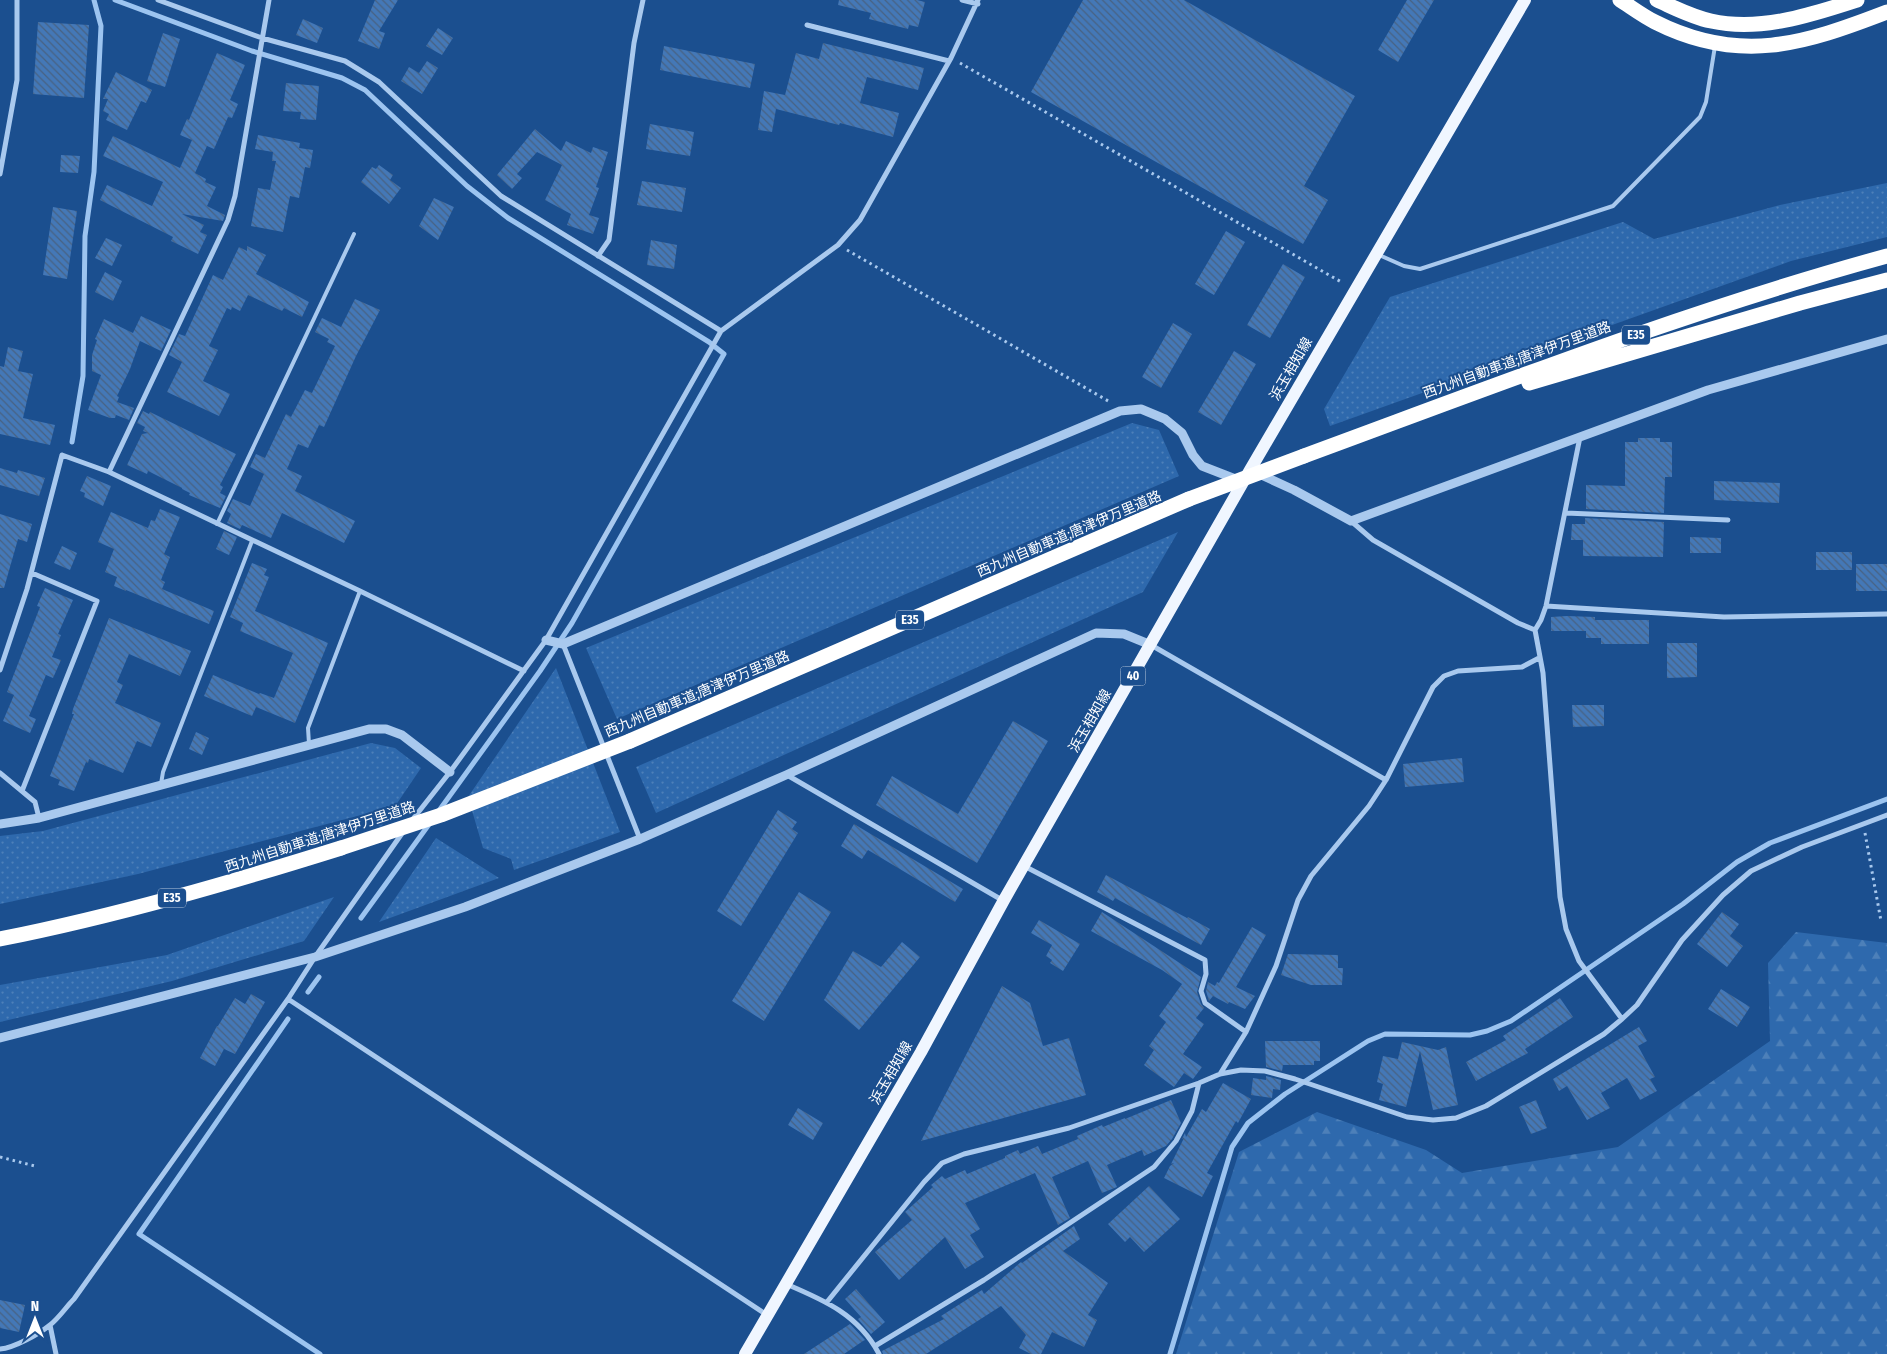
<svg xmlns="http://www.w3.org/2000/svg" width="1887" height="1354" viewBox="0 0 1887 1354" font-family="'Fira Sans Condensed','Noto Sans JP',sans-serif">
  <style>
    .green { fill: url(#green-dots) }
    .forest { fill: url(#forest-firs) }
    .lines { fill: none; stroke-linecap: round; stroke-linejoin: round }
    .stream { stroke: #9cc4f0; stroke-width: 5 }
    .building { fill: url(#building-back-hatch) }
    .path { stroke: #a9c9ee; stroke-width: 3; stroke-dasharray: 2.5 4; stroke-linecap: butt }
    .service { stroke: #a9c9ee; stroke-width: 4 }
    .minor { stroke: #a9c9ee; stroke-width: 5 }
    .tertiary { stroke: #a9c9ee; stroke-width: 9 }
    .primary { stroke: #f0f6ff; stroke-width: 12 }
    .motorway { stroke: #fff; stroke-width: 15 }
    .motorway-bridge { stroke: #fff; stroke-width: 15 }
    .labels { text-anchor: middle; dominant-baseline: central; stroke-width: 4; stroke-linejoin: round; paint-order: stroke }
    .shield { fill: #1b4f8f; stroke: #bbcadd; stroke-width: 1 }
    .shield-label { font-size: 12px; font-weight: bold; fill: #fff }
    .street-label { font-size: 14px; fill: #fff; stroke: #1b4f8f }
  </style>
  <defs>
    <pattern id="green-dots" width="8" height="8" patternUnits="userSpaceOnUse" patternTransform="scale(1.25)"><rect width="8" height="8" fill="#2e69ad"/><path d="M2 2h.1M6 6h.1" fill="none" stroke="#4d80b9" stroke-width="1.8" stroke-linecap="round"/></pattern>
    <pattern id="forest-firs" width="22" height="20" patternUnits="userSpaceOnUse" patternTransform="scale(1.25)"><rect width="22" height="20" fill="#2e69ad"/><path d="M5 1l3.5 6h-7zM16 11l3.5 6h-7z" fill="#4d80b9"/></pattern>
    <pattern id="building-back-hatch" width="6" height="6" patternUnits="userSpaceOnUse" patternTransform="scale(1.25)"><rect width="6" height="6" fill="#4478b7"/><path d="M-1 5l2 2M0 0l6 6M5-1l2 2" fill="none" stroke="#486282"/></pattern>
  </defs>
  <rect width="100%" height="100%" fill="#1b4f8f"/>
  <path class="green" d="M1887 183V237L1791 261 1330 426 1324 409 1390 297 1623 222 1654 239 1780 205Z
    M1132 423 1159 430 1179 476 617 719 586 648Z
    M1178 532 1143 592 656 813 636 767Z
    M556 668 620 832 514 870 511 859 483 848 468 797Z
    M371 743 395 748 421 768 381 827 361 815 138 874 0 904V836L43 831Z
    M436 838 499 878 379 922Z
    M334 897 304 941 172 981 0 1022V985L167 955Z"/>
  <path class="forest" d="M1796 932 1887 943V1354H1176L1239 1152 1317 1112 1426 1150 1462 1173 1618 1147 1770 1041 1768 963Z"/>
  <g class="lines">
    <path class="stream" d="M115 0 252 51 342 78 365 90 467 186 508 218 709 342 724 354 572 623 540 671 438 812
      M72 442 83 376 85 236 94 172 101 26 94 0
      M361 918 430 823
      M308 992 319 977
      M288 1019 139 1234 320 1354
      M1170 1354 1232 1147 1248 1123 1285 1094 1368 1041 1385 1034 1470 1035 1487 1031 1511 1021 1683 904 1737 862 1770 843 1887 799"/>
  </g>
  <path class="building" d="M375 0H398L379 31 385 33 379 49 358 41Z
    M839 0H917L925 2 918 27 909 25 908 29 869 19 871 13 838 5Z
    M1083 0H1184L1355 96 1304 186 1328 200 1303 244 1031 92Z
    M1407 0H1434L1398 62 1378 50Z
    M303 19 323 28 317 43 296 35Z
    M38 22 89 25 84 98 33 94Z
    M438 28 453 38 442 55 426 46Z
    M163 33 180 39 165 87 147 81Z
    M823 43 924 68 918 90 867 77 860 103 899 113 893 137 840 123 839 125 776 109 772 132 758 130 764 91 785 95 796 53 819 59Z
    M664 46 755 64 750 88 660 70Z
    M217 53 245 65 230 100 238 104 232 118 228 117 214 149 207 146 195 173 206 179 205 182 216 187 207 206 225 215 223 221 182 214 204 225 200 232 207 235 198 254 171 241 173 237 100 200 107 185 152 206 163 182 103 156 113 136 180 168 192 140 180 135 187 119 189 120Z
    M427 61 438 68 422 94 401 81 409 67 419 73Z
    M116 72 152 90 146 103 141 101 127 130 106 120 109 114 103 111 108 99H103Z
    M286 83 319 86 316 120 300 119 301 112 283 111Z
    M650 124 694 132 690 156 646 149Z
    M535 129 561 151 566 141 591 153 593 147 608 152 596 187 599 188 589 215 599 218 593 234 567 225 571 214 545 200 562 165 537 152 517 174 522 178 512 189 497 175Z
    M258 135 300 143 299 148 313 150 310 168 305 167 299 198 290 196 283 232 251 226 258 188 270 190 276 161H272L273 152 255 149Z
    M61 155 80 156 78 173 60 172Z
    M379 165 393 175 390 180 401 188 389 204 361 182 372 167 376 169Z
    M642 181 686 188 682 212 637 205Z
    M434 198 454 207 438 240 419 226Z
    M53 207 77 211 67 279 43 275Z
    M1226 231 1245 242 1214 295 1195 284Z
    M106 238 122 245 112 266 95 258Z
    M651 240 677 245 674 269 647 265Z
    M247 246 266 255 256 274 309 302 302 317 284 308 282 311 248 295 240 311 232 307 231 310 227 308 209 346 218 350 203 381 230 394 219 416 167 392 182 362 169 355 179 334 185 336 213 275 223 280 239 247 247 251Z
    M1283 264 1305 277 1270 338 1247 325Z
    M105 272 122 281 113 301 95 292Z
    M355 299 380 310 356 356 324 427 319 425 308 448 298 444 287 469 302 476 295 491 355 521 344 543 282 513 271 538 242 525 240 529 227 523 231 514 227 511 233 499 250 506 264 474 250 467 256 454 265 458 286 414 291 417 305 390 312 393 335 346 327 342 329 339 315 332 322 318 341 327Z
    M141 316 171 330 161 351 140 341 130 369 117 396 119 397 117 402 134 408 129 420 116 415 115 418H110L88 410 101 375 92 371V355L97 340 95 339 104 319 133 333Z
    M1173 323 1192 334 1161 388 1142 377Z
    M8 347 23 351 18 371 33 374 23 418 55 425 50 445 0 434V366L4 367Z
    M1234 351 1256 364 1221 425 1198 412Z
    M143 411 149 414 150 412 236 454 220 485 223 487 220 493 226 496 220 508 189 495 190 493 182 489V488L148 471 147 474 127 465 142 434 148 433 143 431 145 427 137 423Z
    M1638 438H1660V442H1672V477H1665L1664 513 1586 509V485L1625 486V442H1638Z
    M0 468 17 473 18 470 45 478 39 496 0 485Z
    M87 476 111 486 103 506 84 497 85 493 80 491Z
    M1714 481 1780 483 1779 503 1714 500Z
    M160 509 180 517 164 554 170 557 161 580 165 582 162 589 214 611 209 624 126 590V591L114 586 117 577 105 572 114 549 98 542 111 512 148 528 151 520 155 521Z
    M0 514 32 524 27 542 18 539 4 588H0Z
    M1585 518 1664 522 1663 557 1583 556V540H1571L1572 524H1585Z
    M224 531 237 537 229 555 216 549Z
    M1690 537 1721 538V553H1690Z
    M62 546 77 553 70 570 54 563Z
    M1816 552H1852V570H1816Z
    M252 563 267 569 264 575 269 577 255 611 328 643 295 723 256 707 252 716 204 696 213 675 259 694 260 693 274 698 293 653 240 631 243 623 230 617Z
    M1856 564H1887V591H1856Z
    M45 588 73 600 58 634 61 635 52 657 61 660 53 678 46 675 29 716 36 719 30 733 3 721 14 695 7 692 40 607 37 606Z
    M1567 616 1595 617V620H1649V644H1601V638H1586V631H1551V617Z
    M109 618 191 651 180 676 129 654 117 682 123 685 115 703 161 723 151 747 137 741 123 773 89 759 88 763 86 762 74 791 58 785 60 780 50 776 74 714H72L73 709Z
    M1667 643H1697V677L1667 678Z
    M1572 705H1604V726L1573 727Z
    M1013 721 1048 741 977 863 876 805 892 776 958 814Z
    M196 732 209 738 202 755 189 749Z
    M1462 758 1464 782 1405 787 1403 764Z
    M778 810 797 822 792 829 798 833 741 926 717 911Z
    M854 824 963 889 955 902 868 850 862 859 841 846Z
    M1106 875 1187 918 1188 917 1210 929 1201 945 1115 898 1113 901 1097 892Z
    M799 892 831 912 764 1021 732 1001Z
    M1102 912 1201 977 1197 992 1201 1004 1204 1008 1196 1018 1204 1024 1183 1054 1202 1067 1193 1079 1184 1073 1174 1087 1144 1065 1154 1050 1149 1046 1166 1022 1159 1016 1182 984 1162 970 1091 931Z
    M1722 912 1739 924 1730 936 1743 946 1727 967 1697 944Z
    M1039 920 1080 944 1063 971 1050 963 1052 960 1046 956 1052 945 1031 933Z
    M1252 927 1266 935 1236 987 1255 996 1245 1009 1229 1002 1228 1004 1213 996 1209 1001 1206 991 1208 982 1215 986 1217 982 1219 983Z
    M902 942 920 957 859 1030 824 1000 853 951 881 967Z
    M1288 954 1338 955V968H1343L1342 985H1311L1281 975Z
    M1002 986 1030 1003 1043 1046 1069 1038 1086 1095 921 1141Z
    M1721 989 1750 1007 1737 1027 1708 1009Z
    M251 994 265 1002 235 1054 224 1049 215 1066 200 1058 217 1026H218L235 998 245 1004Z
    M1560 998 1573 1017 1525 1049 1528 1053 1476 1081 1466 1062 1506 1040 1503 1036Z
    M1639 1027 1647 1041 1638 1046 1655 1077 1650 1079 1657 1091 1640 1100 1627 1078 1601 1093 1610 1108 1587 1120 1567 1086 1559 1091 1553 1079Z
    M1265 1041H1320V1061H1314V1065H1283L1282 1071 1266 1067Z
    M1402 1042 1438 1050 1446 1047 1458 1105 1433 1110 1420 1051 1406 1107 1379 1100 1383 1084 1377 1082 1383 1056 1398 1059Z
    M1266 1076 1281 1080 1280 1090 1273 1089 1272 1098 1251 1095 1253 1078 1266 1080Z
    M1223 1083 1251 1099 1238 1123 1236 1121 1207 1173 1213 1176 1202 1197 1164 1178 1170 1166 1174 1163 1171 1164 1184 1138 1182 1139 1185 1133 1186 1137 1202 1109 1206 1112Z
    M1171 1100 1181 1123 1172 1139 1166 1146 1144 1156 1142 1150 1124 1158 1121 1157 1123 1158 1107 1165 1117 1187 1102 1193 1088 1161 1052 1177 1070 1218 1058 1225 1035 1173 965 1203 980 1229 970 1235 984 1257 965 1269 945 1237 899 1280 875 1252 912 1220 905 1212 933 1187 931 1185 942 1176 945 1179 965 1170 967 1174 1005 1158V1156L1018 1150 1020 1154 1038 1146 1042 1154 1078 1139 1077 1136 1102 1125 1103 1127 1125 1118V1119Z
    M1536 1100 1547 1128 1531 1134 1519 1107Z
    M798 1108 823 1123 813 1140 788 1125Z
    M1149 1186 1180 1219 1144 1252 1130 1237 1125 1242 1108 1224Z
    M1074 1226 1080 1239 1063 1251 1108 1283 1088 1315 1097 1320 1084 1347 1052 1332 1041 1354H1031L1019 1348 1026 1335 1001 1306 926 1354H883L882 1351 944 1319 941 1316 982 1290 984 1294 1021 1262 1022 1263Z
    M856 1289 885 1322 871 1334 858 1319 861 1317 845 1299Z
    M0 1300 25 1305 19 1332 0 1328Z
    M850 1324 865 1340 863 1341 844 1354H804Z"/>
  <g class="lines">
    <path class="path" d="M960 63 1343 283
      M847 250 1110 402
      M1865 833 1881 921
      M0 1157 35 1166"/>
    <path class="service" d="M1379 255 1404 266 1420 269 1613 206 1700 117 1706 102 1715 46
      M217 524 354 234
      M309 744 308 728 360 591
      M161 784 163 772 252 541"/>
    <path class="minor" d="M158 0 262 38 345 61 379 82 501 196 721 331
      M962 0 978 4
      M807 25 949 61
      M0 174 17 80V0
      M598 256 609 240 634 43 643 0
      M1580 437 1546 606 1541 620 1535 630 1543 673 1560 897 1566 929 1579 961 1622 1019
      M109 472 228 220 235 196 269 0
      M1566 513 1728 520
      M1351 521 1373 540 1518 623 1535 630
      M1546 606 1724 617 1887 614
      M563 644 640 839
      M1151 645 1386 780
      M0 670 27 589 62 455 109 472 360 591 524 671
      M0 773 35 802 39 818
      M787 775 1002 900
      M22 791 97 601 32 573
      M413 819 450 772 546 640 721 331 838 245 860 220 951 58 978 0
      M1024 866 1205 960 1206 974 1201 991 1205 1003 1246 1032
      M288 999 767 1315
      M1220 1074 1246 1032 1276 966 1298 900 1311 876 1369 806 1386 780 1433 687 1444 676 1458 671 1522 667 1539 658
      M786 1284C824 1300 859 1315 879 1354
      M827 1302 924 1182 942 1163 964 1154 1069 1128 1199 1083 1220 1074 1241 1070 1265 1071 1295 1079 1407 1117 1433 1120 1456 1118 1486 1106 1604 1034 1622 1019 1637 1005 1682 940 1723 895 1751 871 1802 847 1887 815
      M50 1325 56 1354
      M875 1346 984 1280 1154 1167 1176 1141 1192 1111 1199 1083
      M0 1349C14 1348 39 1334 50 1325 59 1318 66 1307 74 1299L288 999 315 957 403 832"/>
    <path class="tertiary" d="M1257 473 1294 490 1351 521 1708 390 1887 339
      M546 640 563 644 1120 411 1141 409 1165 419 1182 433 1193 455 1202 466 1238 480
      M0 824 39 818 369 729H386L402 735 450 772
      M0 1038 315 957 465 907 640 839 786 775 1096 633 1124 634 1151 645"/>
    <path class="primary" d="M745 1354 921 1052 1004 900 1250 470 1525 0"/>
    <path class="motorway" d="M1620 0C1631 7 1643 16 1655 22 1740 65 1804 44 1887 12
      M1657 0C1675 8 1692 17 1711 21 1760 32 1811 15 1857 0
      M1529 383 1800 303 1887 280
      M1304 456C1497 385 1689 310 1887 256
      M630 741 1189 499
      M0 939C116 916 229 883 341 848"/>
    <path class="motorway-bridge" d="M1189 499 1304 456
      M341 848 441 815 630 741"/>
  </g>
  <g class="labels">
    <g class="shield">
      <rect x="1622" y="325.5" width="28" height="19" rx="4"/>
      <rect x="896" y="610.5" width="28" height="19" rx="4"/>
      <rect x="1120.5" y="666.5" width="25" height="19" rx="4"/>
      <rect x="158" y="888.5" width="28" height="19" rx="4"/>
    </g>
    <g class="shield-label">
      <text x="1636" y="335">E35</text>
      <text x="910" y="620">E35</text>
      <text x="1133" y="676">40</text>
      <text x="172" y="898">E35</text>
    </g>
    <g class="street-label">
      <text transform="translate(1517 360) rotate(-20)">西九州自動車道;唐津伊万里道路</text>
      <text transform="translate(1291 369) rotate(-60)">浜玉相知線</text>
      <text transform="translate(1069 534) rotate(-23)">西九州自動車道;唐津伊万里道路</text>
      <text transform="translate(697 694) rotate(-23)">西九州自動車道;唐津伊万里道路</text>
      <text transform="translate(1090 721) rotate(-60)">浜玉相知線</text>
      <text transform="translate(320 837) rotate(-18)">西九州自動車道;唐津伊万里道路</text>
      <text transform="translate(891 1073) rotate(-60)">浜玉相知線</text>
    </g>
  </g>
  <g transform="translate(35 1319)" stroke="#1b4f8f" stroke-width="4" paint-order="stroke">
  <path d="M0-4L9 19L0 12L-9 19Z" fill="#ffffff"/>
  <text y="-8" font-size="14" font-weight="bold" text-anchor="middle" fill="#ffffff">N</text>
  </g>
</svg>
